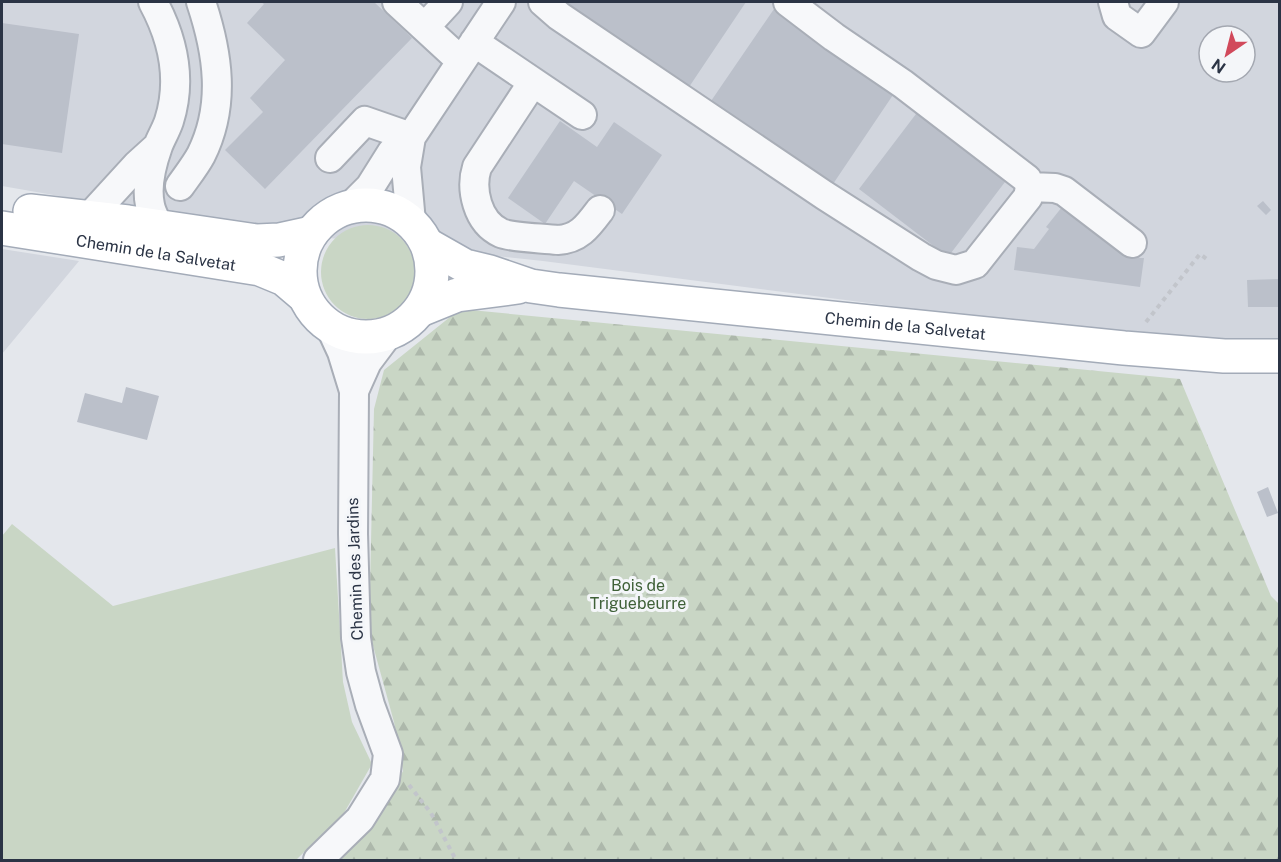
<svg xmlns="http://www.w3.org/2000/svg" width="1281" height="862" viewBox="0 0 1281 862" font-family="'Public Sans',sans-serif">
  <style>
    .built { fill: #d2d6de; fill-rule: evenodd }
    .grass { fill: #c9d6c5 }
    .forest { fill: url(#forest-firs) }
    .building { fill: #bbc0ca }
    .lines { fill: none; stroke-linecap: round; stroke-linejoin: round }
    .minor-casing { stroke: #a9aeb7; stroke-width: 32 }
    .major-casing { stroke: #a3abb8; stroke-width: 36 }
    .path { stroke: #c2c5cb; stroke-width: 4; stroke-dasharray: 4.5 4.5; stroke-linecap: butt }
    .minor { stroke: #f7f8fa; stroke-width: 28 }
    .major { stroke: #fff; stroke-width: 33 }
    .labels { text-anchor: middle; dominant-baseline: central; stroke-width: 6; stroke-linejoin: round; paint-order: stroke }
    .street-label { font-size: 16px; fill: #2b3445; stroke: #f4f6f9 }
    .park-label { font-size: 16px; fill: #3f6138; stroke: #f4f6f9 }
  </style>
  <defs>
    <pattern id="forest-firs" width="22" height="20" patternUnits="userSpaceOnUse" patternTransform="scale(1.5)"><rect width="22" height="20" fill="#c9d6c5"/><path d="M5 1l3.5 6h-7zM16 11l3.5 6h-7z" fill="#adb8ab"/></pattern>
  </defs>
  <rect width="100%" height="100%" fill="#e4e7ec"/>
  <path class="built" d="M2 2H1279V341L1176 339 1109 334 543 261 255 230 2 186ZM1209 36H1245V72H1209Z
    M2 249 79 261 2 354Z"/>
  <path class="grass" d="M321 272a47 47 0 1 1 94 0a47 47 0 1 1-94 0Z
    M12 524 113 606 335 548 343 682 352 722 372 764 344 813 296 860H2V536Z"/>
  <path class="forest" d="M460 309 1180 379 1271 596 1279 604V860H333L381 811 403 771 394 722 369 631 374 409 384 370Z"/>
  <path class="building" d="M261 2H374L412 38 265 189 225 150 263 112 250 98 285 60 247 23 264 4Z
    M567 2H746L689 87 565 5Z
    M774 9 895 92 833 184 711 101Z
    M2 23 79 34 62 153 2 144Z
    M919 110 1008 178 948 257 859 189Z
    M560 121 597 147 614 122 662 155 622 214 574 181 545 224 508 198Z
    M1263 201 1271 210 1266 215 1257 206Z
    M1066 202 1140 258H1144L1140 287 1014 270 1017 247 1034 249 1049 229 1046 227Z
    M1280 279V307H1248L1247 280Z
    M126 387 159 396 147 440 77 422 85 393 122 403Z
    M1268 487 1278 513 1267 517 1257 492Z"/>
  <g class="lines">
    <defs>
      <path id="minor" d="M153 2C173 39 182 80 169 121 166 130 161 138 158 146 152 163 146 187 150 205 151 212 156 220 158 226
        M397 2 461 61
        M543 2 559 16 824 195 921 257 936 265 956 270 975 264 1028 197 1030 187 1027 179 903 84 834 37 788 2
        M1113 2 1117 16 1141 33 1164 2
        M425 27 448 2
        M474 42 582 115
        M533 82 477 167C470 189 477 222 501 233 513 238 543 238 558 240 579 239 588 226 600 210
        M411 137 406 167 411 222
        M330 158 365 121 411 137
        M180 186C187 176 195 166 201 155 226 105 218 53 201 2
        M1030 187 1055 188 1064 191 1132 243
        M352 205 370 187 392 152 411 137 501 2
        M86 217 94 212 137 165 158 146
        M354 391 367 362 388 334
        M318 860 360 819 385 779 388 754 370 705 361 672 356 638 353 534 354 391 342 352 330 326"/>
      <g id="major">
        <circle cx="366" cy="271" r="66"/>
        <path d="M30 211 128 222 257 241 279 240 311 233"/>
        <path id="s1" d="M2 228 260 269 284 279 304 296"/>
        <path id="s2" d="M428 245 465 266 490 272 531 286 559 290 1124 348 1224 356H1280"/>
        <path d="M420 310 457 295 518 287"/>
      </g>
    </defs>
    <use href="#minor" class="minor-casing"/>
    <use href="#major" class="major-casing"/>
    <path class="path" d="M1146 322 1200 254 1208 260
      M409 785 431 813 456 860"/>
    <use href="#minor" class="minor"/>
    <use href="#major" class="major"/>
  </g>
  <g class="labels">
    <g class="street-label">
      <text stroke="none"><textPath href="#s1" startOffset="156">Chemin de la Salvetat</textPath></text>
      <text stroke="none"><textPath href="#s2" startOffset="488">Chemin de la Salvetat</textPath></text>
      <text transform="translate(355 569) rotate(-92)">Chemin des Jardins</text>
    </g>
    <g class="park-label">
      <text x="638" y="585">Bois de<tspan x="638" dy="18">Triguebeurre</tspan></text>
    </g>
  </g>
  <rect width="1281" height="862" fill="none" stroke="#2b3445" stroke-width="6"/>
  <g transform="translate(1227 54) rotate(215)"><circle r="28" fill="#f4f6f9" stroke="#a4a8b1" stroke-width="1.5"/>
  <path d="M0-4.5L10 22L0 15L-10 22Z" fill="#d1495b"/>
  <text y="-9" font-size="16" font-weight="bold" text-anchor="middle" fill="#2b3445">N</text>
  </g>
</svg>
